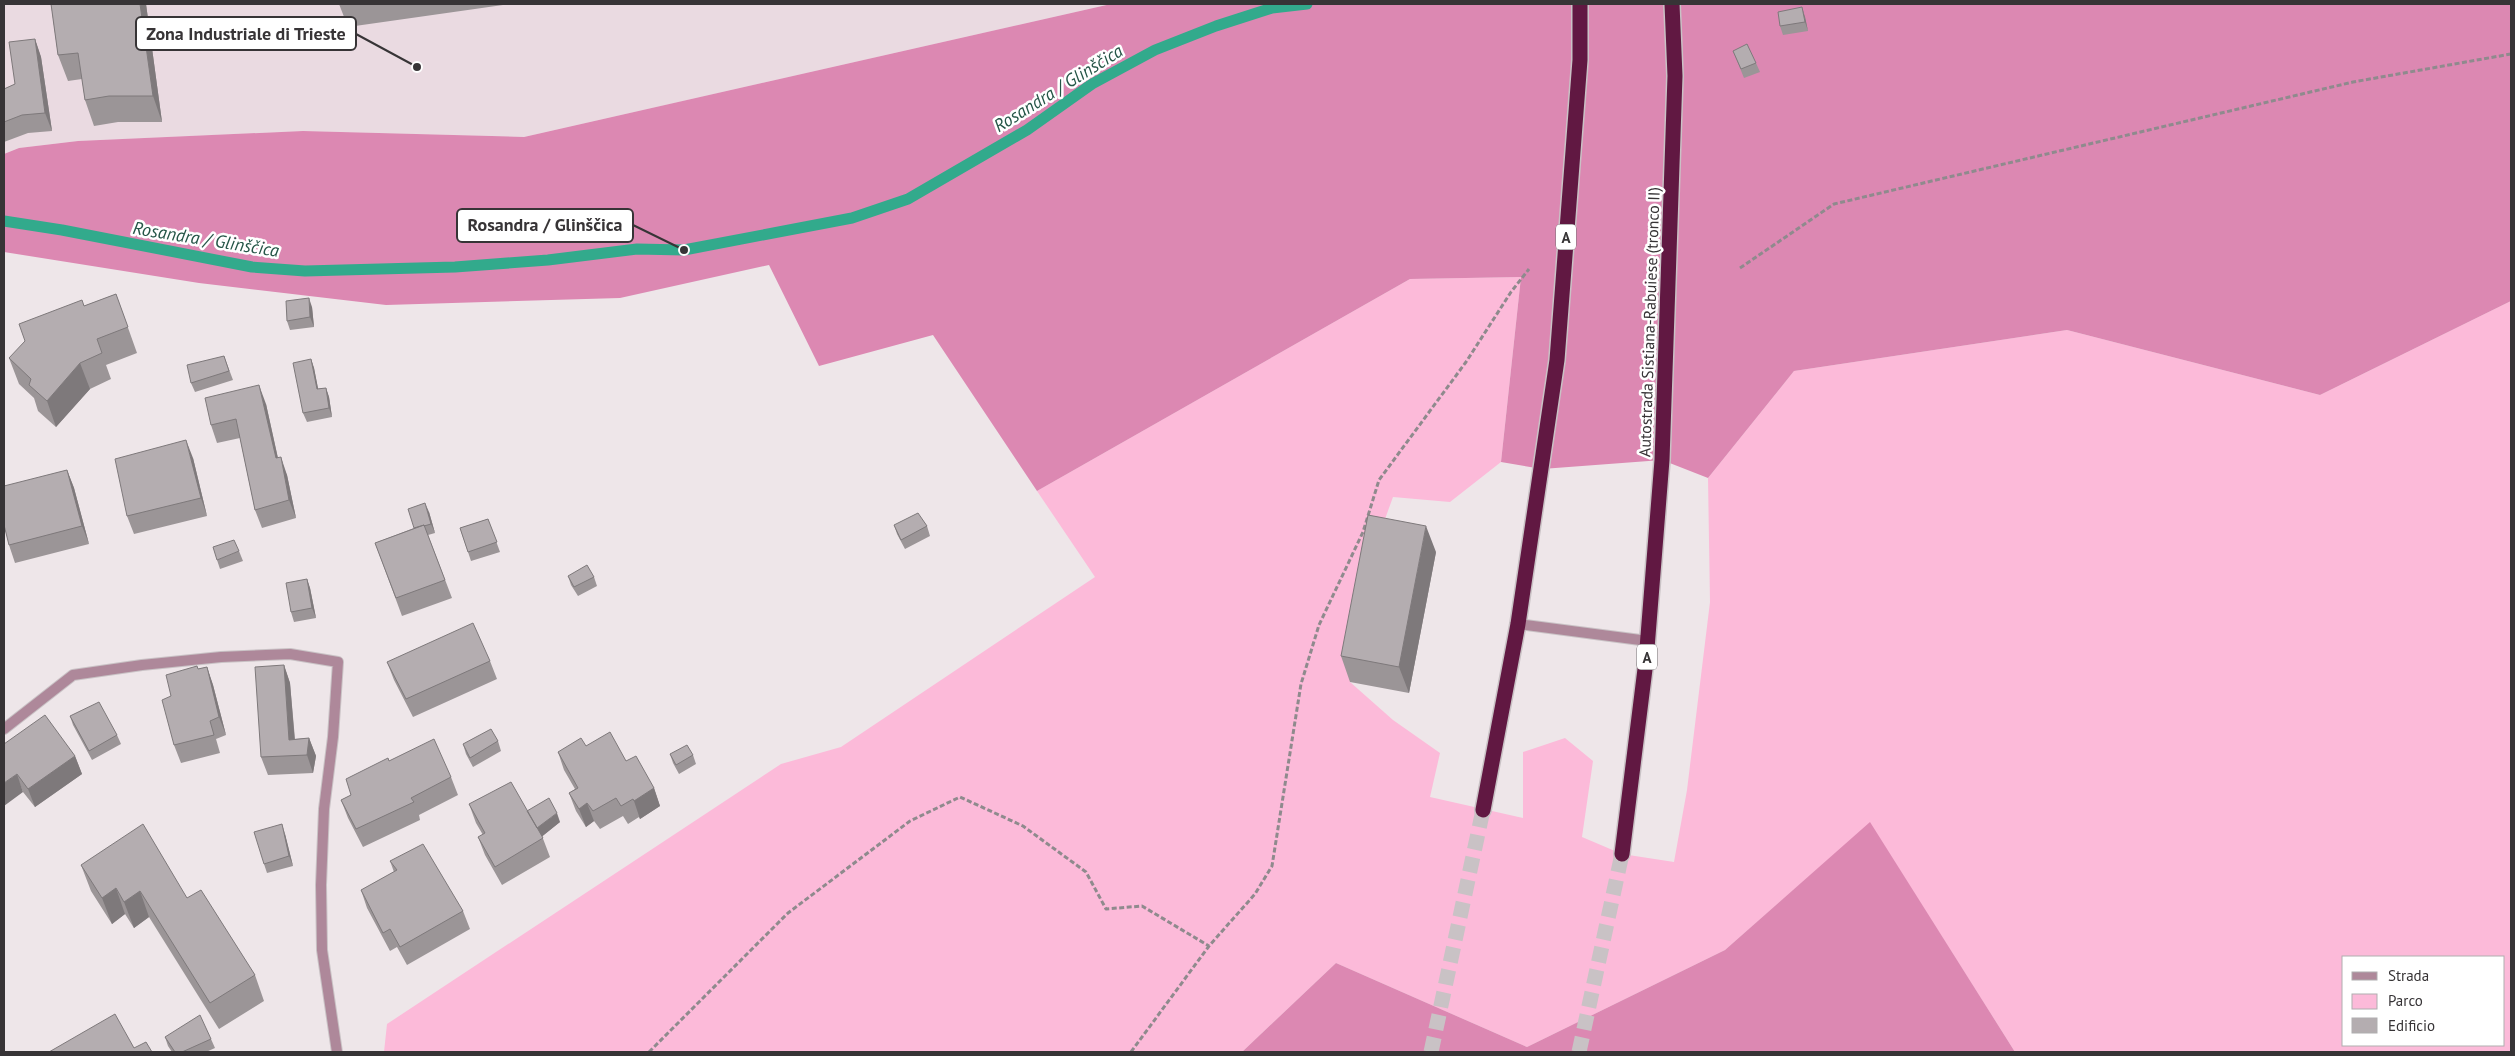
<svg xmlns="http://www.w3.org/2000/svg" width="2515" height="1056" viewBox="0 0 2515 1056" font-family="'PT Sans',sans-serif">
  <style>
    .built { fill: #eadae1 }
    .green { fill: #fcbad9; fill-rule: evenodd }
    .forest { fill: #dc88b2 }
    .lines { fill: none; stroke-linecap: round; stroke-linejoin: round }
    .stream { stroke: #32aa8c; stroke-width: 11 }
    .highway-tunnel { stroke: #c9c2c5; stroke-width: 15; stroke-dasharray: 15 8; stroke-linecap: butt }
    .lane-casing { stroke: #c9c2c5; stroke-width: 12 }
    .street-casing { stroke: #c9c2c5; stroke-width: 12 }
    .highway-casing { stroke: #c9c2c5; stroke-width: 18 }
    .path { stroke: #8f8a8d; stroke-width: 3; stroke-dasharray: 5 2.5; stroke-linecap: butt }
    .lane { stroke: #ae889a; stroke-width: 10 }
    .street { stroke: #ae889a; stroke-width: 10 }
    .highway { stroke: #611842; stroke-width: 15 }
    .wall { fill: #9b9597 }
    .shaded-wall { fill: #7e797b }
    .building { fill: #b4adb0; stroke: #7e797b }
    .labels { text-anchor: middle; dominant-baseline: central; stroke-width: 5; stroke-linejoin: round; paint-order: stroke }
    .shield { fill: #fff; stroke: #737172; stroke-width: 1 }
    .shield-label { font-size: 15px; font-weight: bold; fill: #373436 }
    .street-label { font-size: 16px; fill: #373436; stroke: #fff }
    .water-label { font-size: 18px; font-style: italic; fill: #255547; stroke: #fff }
    .leader { fill: none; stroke: #373436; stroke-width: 2 }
    .callout-dot { fill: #373436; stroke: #fff; stroke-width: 2 }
    .callout { fill: #fff; stroke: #373436; stroke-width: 2 }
    .callout-label { font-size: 18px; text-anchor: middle; font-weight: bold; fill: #373436 }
  </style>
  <rect width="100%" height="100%" fill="#eee6e9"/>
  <path class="built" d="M4 4H1111L524 137 303 131 78 141 19 148 4 154Z"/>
  <path class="green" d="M1521 277 1501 462 1450 502 1393 497 1377 541 1350 682 1393 720 1440 753 1430 797 1523 818V752L1565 738 1593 761 1582 837 1622 854 1674 862 1687 790 1710 602 1708 478 1794 371 2067 330 2320 395 2511 301V1052H2015L1870 823 1725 950 1527 1047 1336 963 1242 1052H384L387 1024 781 764 841 747 1095 577 1037 491 1410 279ZM2344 957H2504V1045H2344Z"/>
  <path class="forest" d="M1111 4H2511V301L2320 395 2067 330 1794 371 1708 478 1662 460 1542 469 1501 462 1521 277 1410 279 1037 491 933 335 819 366 769 265 620 298 386 305 199 283 4 252V154L19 148 78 141 303 131 524 137Z
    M1870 822 2015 1052H1242L1336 963 1527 1047 1725 950Z"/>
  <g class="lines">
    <path class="stream" d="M4 221 62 230 252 267 305 271 455 267 548 260 637 249 684 250 852 218 908 199 1027 130 1092 84 1155 50 1216 26 1272 8 1307 4"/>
    <path class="highway-tunnel" d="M1431 1052 1483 810
      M1579 1052 1622 854"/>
    <defs>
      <path id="lane" d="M1518 624 1648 641"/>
      <path id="street" d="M4 729 73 675 142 665 221 657 290 654 338 662 333 737 324 809 321 885 322 950 337 1052"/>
      <path id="highway" d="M1483 810 1518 624 1557 360 1580 60V4
        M1622 854 1646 661 1662 460 1675 76 1672 4"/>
    </defs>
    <use href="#lane" class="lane-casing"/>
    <use href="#street" class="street-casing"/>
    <use href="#highway" class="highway-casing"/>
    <path class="path" d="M1740 268 1834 204 2353 82 2511 54
      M649 1052 788 913 910 821 960 797 1023 826 1086 872 1106 909 1142 906 1209 946
      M1131 1052 1209 946 1255 894 1272 866 1301 684 1319 625 1363 532 1379 480 1466 362 1511 292 1529 269"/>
    <use href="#lane" class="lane"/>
    <use href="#street" class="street"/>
    <use href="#highway" class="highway"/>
  </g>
  <path class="wall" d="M51 4H146L162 122H118L94 126 85 100 82 79 68 81 58 55Z
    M339 4H510L348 27Z
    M1805 17 1808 31 1783 35 1780 26Z
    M35 39 41 57 52 131 28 133 4 142V89L15 84Z
    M1733 51 1756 63 1760 72 1744 78Z
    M116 294 137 353 106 365 111 379 90 389 56 427 38 411 34 398 19 384 9 358 84 306Z
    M312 307 314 327 290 330 287 321Z
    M224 356 233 380 195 392 191 383Z
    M311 359 314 368 318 389 326 388 329 397 332 417 307 422 303 413Z
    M266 404 278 458 287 475 296 518 262 528 255 510 240 438 217 443 211 425Z
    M193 458 207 516 134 534 127 516Z
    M67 470 74 488 89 544 15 563 9 545Z
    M429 512 435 533 428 535 452 598 402 616 375 543 414 528Z
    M488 519 500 552 471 561 460 528Z
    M894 525 927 526 930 536 905 549 897 534Z
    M239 551 243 561 220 569 217 560Z
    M1436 552 1409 693 1350 682 1341 656Z
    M568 576 594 577 597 586 578 596 571 585Z
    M307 579 310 588 316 618 294 622 291 612Z
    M490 661 497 679 413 717 394 680 387 662Z
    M284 665 290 683 295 739 309 738 316 756 313 773 268 775 261 757Z
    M207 667 213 685 226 735 216 739 220 753 181 763 174 745 171 696 198 669Z
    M70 716 117 735 121 744 92 760 73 725Z
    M498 741 501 751 473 767 466 754 463 744Z
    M4 744 75 756 82 774 35 807 23 792Z
    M586 746 626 761 654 788 660 806 640 819 639 817 628 824 623 816 600 829 594 821 586 827 576 811 569 793 575 789 564 770 558 752Z
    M670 754 693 755 696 764 679 774 673 763Z
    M389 761 451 777 458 795 419 815 420 820 363 847 348 818 341 800 351 795Z
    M469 804 527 811 560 822 542 836 550 857 502 885 485 855 478 837 483 835 476 823Z
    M285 834 293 866 267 873 264 864Z
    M390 861 463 911 470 929 407 965 397 947 390 951 367 908 361 890 394 872Z
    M81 865 187 898 255 975 264 1001 219 1029 149 917 134 928 125 914 112 924 91 891Z
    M165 1037 211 1039 215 1048 206 1052H172L168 1046Z"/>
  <path class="shaded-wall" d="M140 4H146L162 122 153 96Z
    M1802 7 1805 17 1808 31 1805 22Z
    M35 39 41 57 52 131 45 113Z
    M309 298 312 307 314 327 310 317Z
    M311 359 314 368 320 398 317 389Z
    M80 363 90 389 56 427 47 401Z
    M259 385 266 404 282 477 276 458Z
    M326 388 329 397 332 417 329 408Z
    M186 440 193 458 207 516 201 498Z
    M281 457 287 475 296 518 289 500Z
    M67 470 74 488 89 544 82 526Z
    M425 503 429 512 435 533 431 524Z
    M1426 526 1436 552 1409 693 1399 667Z
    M307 579 310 588 316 618 312 608Z
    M284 665 290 683 296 756 289 740Z
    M207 667 213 685 226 735 219 717Z
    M309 738 316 756 313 773 307 755Z
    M75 756 82 774 35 807 28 789Z
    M17 774 23 792 4 806V783Z
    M654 788 660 806 640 819 634 801Z
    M587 803 594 821 586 827 579 809Z
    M557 813 560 822 539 839 536 829Z
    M282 824 285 834 293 866 289 856Z
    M116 888 125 914 112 924 102 898Z
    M140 891 149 917 134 928 124 902Z"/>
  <path class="building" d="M51 4H140L153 96H109L85 100 78 53 58 55Z
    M1802 7 1805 22 1780 26 1778 12Z
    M35 39 45 113 22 115 4 122V89L15 84 9 42Z
    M1747 44 1756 63 1741 69 1733 51Z
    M116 294 128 327 97 339 102 353 80 363 47 401 29 385 31 379 9 358 25 341 19 324 82 300 84 306Z
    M309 298 310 317 287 321 286 301Z
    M224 356 229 371 191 383 187 365Z
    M311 359 317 389 326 388 329 408 303 413 293 363Z
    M259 385 276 458 281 457 289 500 255 510 236 419 211 425 205 398Z
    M186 440 201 498 127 516 115 459Z
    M67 470 82 526 9 545 4 525V486Z
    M425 503 431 524 424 526V525L414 528 408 509Z
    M918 513 927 526 901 540 894 525Z
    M1368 515 1426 526 1399 667 1341 656Z
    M488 519 497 542 468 552 460 528Z
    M424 525 445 580 396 598 375 543Z
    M234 540 239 551 217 560 213 547Z
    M587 565 594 577 574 587 568 576Z
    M307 579 312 608 291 612 286 583Z
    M473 623 490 661 406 699 387 662Z
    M284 665 289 740 309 738 307 755 261 757 255 667Z
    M197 666 198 669 207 667 219 717 210 721 214 735 174 745 162 700 171 696 166 675Z
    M99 702 117 735 89 751 70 716Z
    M45 715 75 756 28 789 17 774 4 783V744Z
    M491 729 498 741 470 758 463 744Z
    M610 732 626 761 636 756 654 788 634 801 633 799 621 806 616 798 593 811 587 803 579 809 569 793 578 788 558 752 581 738 586 746Z
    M434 739 451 777 411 798 414 802 356 829 341 800 351 795 346 779 388 758 389 761Z
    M687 745 693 755 676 765 670 754Z
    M511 782 543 838 495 867 478 837 485 833 469 804Z
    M549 798 557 813 537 828 527 811Z
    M143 824 187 898 201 890 255 975 210 1003 140 891 124 902 116 888 102 898 81 865Z
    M282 824 289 856 264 864 254 832Z
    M423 844 463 911 400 947 390 929 383 933 361 890 397 870 390 861Z
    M115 1014 134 1048 146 1042 152 1052H49Z
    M200 1015 211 1039 182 1052H175L165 1037Z"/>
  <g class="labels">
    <g class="shield">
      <rect x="1556" y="224.5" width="20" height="25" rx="4"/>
      <rect x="1637" y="644.5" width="20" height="25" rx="4"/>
    </g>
    <g class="shield-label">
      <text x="1566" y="237">A</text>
      <text x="1647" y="657">A</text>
    </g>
    <g class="street-label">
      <text transform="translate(1649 322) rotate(-88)">Autostrada Sistiana-Rabuiese (tronco II)</text>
    </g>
    <g class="water-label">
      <text transform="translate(1058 88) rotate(-32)">Rosandra / Glinščica</text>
      <text transform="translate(206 239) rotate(9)">Rosandra / Glinščica</text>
    </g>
  </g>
  <path class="leader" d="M417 67L356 34M684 250L633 225"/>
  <g class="callout-dot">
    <circle cx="417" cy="67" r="5"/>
    <circle cx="684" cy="250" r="5"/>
  </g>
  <g class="callout">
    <rect x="136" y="17" width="220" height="33" rx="5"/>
    <rect x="457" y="209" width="176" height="33" rx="5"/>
  </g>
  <g class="callout-label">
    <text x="246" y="40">Zona Industriale di Trieste</text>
    <text x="545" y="231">Rosandra / Glinščica</text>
  </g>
  <rect width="2515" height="1056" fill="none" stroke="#373436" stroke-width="10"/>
  <rect x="2342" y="956" width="162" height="90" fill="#ffffff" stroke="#afaeaf"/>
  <rect x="2352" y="972" width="25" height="8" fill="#ae889a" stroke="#afaeaf"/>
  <text x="2388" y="981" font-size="15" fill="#373436">Strada</text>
  <rect x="2352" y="994" width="25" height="15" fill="#fcbad9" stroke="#afaeaf"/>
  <text x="2388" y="1006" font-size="15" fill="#373436">Parco</text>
  <rect x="2352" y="1018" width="25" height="15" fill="#b4adb0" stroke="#afaeaf"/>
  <text x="2388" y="1031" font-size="15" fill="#373436">Edificio</text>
</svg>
